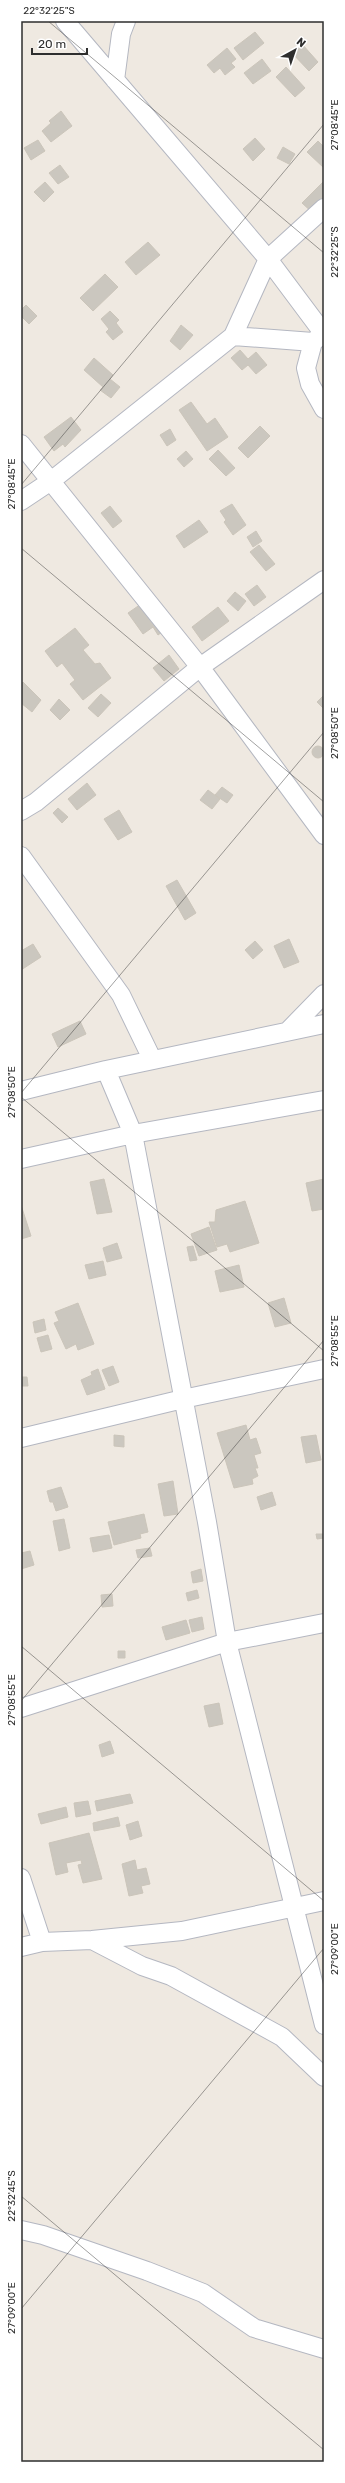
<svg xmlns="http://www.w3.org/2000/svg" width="345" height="2483" viewBox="0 0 345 2483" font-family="Rubik,sans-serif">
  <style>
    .building { fill: #cbc7bf; stroke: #cbc5ba }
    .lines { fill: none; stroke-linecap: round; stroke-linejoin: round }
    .minor-casing { stroke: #b4b7c1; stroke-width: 20 }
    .minor { stroke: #fff; stroke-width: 18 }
    .ticks { fill: none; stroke: #2e2e2e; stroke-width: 1; stroke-opacity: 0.45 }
    .neatline { fill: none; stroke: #2e2e2e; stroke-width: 1.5 }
    .ticks-label { font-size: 10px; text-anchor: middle; fill: #2e2e2e }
  </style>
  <rect width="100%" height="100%" fill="#efe9e1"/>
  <path class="building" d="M255 32 264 43 243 60 234 48Z
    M302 44 318 62 309 71 292 53Z
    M227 48 236 59 231 63 235 67 225 75 220 68 214 73 207 65Z
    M262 59 271 71 253 84 244 73Z
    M286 67 305 88 295 97 276 77Z
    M61 111 72 126 51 142 42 131 51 123 49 121Z
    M255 138 265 149 253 161 243 149Z
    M38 140 45 151 31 160 24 148Z
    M318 141 324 147V168L307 152Z
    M283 147 295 154 289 164 277 158Z
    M60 165 69 177 58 184 49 173Z
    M324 181V204L314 214 302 203Z
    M45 182 54 192 44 202 34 192Z
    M148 242 160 255 136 275 125 262Z
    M105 274 118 287 93 311 80 298Z
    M26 305 37 316 29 324 21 316V310Z
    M110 311 119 320 116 323 123 332 113 340 106 332 109 329 101 319Z
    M181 325 193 335 180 350 170 341Z
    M240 350 248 359 256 352 267 365 256 374 248 365 242 370 231 358Z
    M94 358 113 375 110 379 120 387 111 398 100 390 103 387 84 370Z
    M191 402 207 424 215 418 228 437 207 451 179 410Z
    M71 417 81 430 65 447 63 444 54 451 44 437Z
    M260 426 270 436 248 458 238 448Z
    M170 429 176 440 167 446 160 435Z
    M218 450 235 468 226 476 209 459Z
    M186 451 193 459 184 467 177 459Z
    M232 504 246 525 233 535 224 522 226 520 220 511Z
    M110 506 122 521 113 528 101 513Z
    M199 520 208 532 184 548 176 536Z
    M256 531 262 541 253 547 247 537Z
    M259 545 275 564 266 571 250 552Z
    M257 585 266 597 254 606 245 594Z
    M235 592 246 601 238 611 227 601Z
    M144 602 165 630 158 635 153 627 143 634 128 613Z
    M218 607 229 621 202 641 192 627Z
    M75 628 89 645 83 650 95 664 100 663 111 678 83 700 70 684 75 680 62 663 57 667 45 651Z
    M169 655 179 669 164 681 153 668Z
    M23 682 41 700 32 712 21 703V685Z
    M101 694 111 703 98 717 88 708Z
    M324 695V709L317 702Z
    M59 699 70 710 60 720 50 710Z
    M312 752a6 6 0 1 1 12 0a6 6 0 1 1-12 0Z
    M87 783 96 795 77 810 68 799Z
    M222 787 233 795 227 803 215 795Z
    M208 790 220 799 212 809 200 800Z
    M58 808 68 817 62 823 53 813Z
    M119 810 132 832 118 840 104 819Z
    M177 880 196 913 185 920 166 886Z
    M289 939 299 962 284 968 274 946Z
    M255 941 263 950 253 959 245 950Z
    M33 944 41 957 21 970V951Z
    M80 1021 86 1034 58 1047 52 1034Z
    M104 1179 112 1212 97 1214 90 1182Z
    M324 1179V1209L312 1211 306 1183Z
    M245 1201 259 1243 230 1252 227 1244 217 1247 209 1222H215L216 1210Z
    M21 1205 31 1236 21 1239Z
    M209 1227 217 1250 199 1256 191 1234Z
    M117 1243 122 1258 107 1262 103 1248Z
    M193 1246 197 1260 190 1261 187 1247Z
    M103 1261 106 1275 89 1279 85 1265Z
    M239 1265 244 1287 220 1292 215 1271Z
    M284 1298 291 1323 275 1327 268 1303Z
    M78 1303 94 1344 78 1350 76 1344 66 1349 54 1323 59 1321 55 1312Z
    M44 1319 46 1330 35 1333 33 1322Z
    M48 1335 52 1349 41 1352 37 1338Z
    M113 1366 119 1382 109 1386 102 1370Z
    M98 1369 105 1389 87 1395 81 1380 92 1375 91 1372Z
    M21 1377H27L28 1386H21Z
    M246 1425 250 1440 256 1438 261 1453 254 1455 258 1468H255L258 1476 252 1479 253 1484 234 1488 217 1433Z
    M114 1435 124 1436V1447L114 1446Z
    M316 1435 321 1460 306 1463 301 1437Z
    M173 1481 178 1514 164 1516 158 1484Z
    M61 1487 68 1507 56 1511 53 1502H50L47 1491Z
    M272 1492 276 1505 261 1510 257 1497Z
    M144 1514 148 1532 140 1534 141 1538 114 1545 108 1522Z
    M64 1519 70 1548 59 1551 53 1521Z
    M316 1534H324V1538L317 1539Z
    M109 1535 112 1548 93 1552 90 1538Z
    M150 1548 152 1556 138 1558 136 1550Z
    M30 1551 34 1565 21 1569V1553Z
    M201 1569 203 1581 193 1583 191 1572Z
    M197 1590 199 1598 188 1601 186 1593Z
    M112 1594 113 1606 102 1607 101 1595Z
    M202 1617 204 1629 192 1632 189 1620Z
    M186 1620 190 1633 166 1640 162 1627Z
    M118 1651H125V1658H118Z
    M219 1703 223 1724 209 1727 204 1706Z
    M110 1741 114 1753 102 1757 99 1745Z
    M130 1794 133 1803 97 1811 95 1801Z
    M88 1801 91 1814 76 1817 74 1803Z
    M66 1807 68 1817 41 1824 38 1814Z
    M118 1817 120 1826 94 1831 93 1823Z
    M138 1821 142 1836 130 1840 126 1825Z
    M89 1833 102 1879 83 1883 78 1865 82 1864 81 1860 66 1863 68 1872 56 1875 49 1843Z
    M135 1860 137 1870 146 1868 150 1884 141 1886 143 1893 129 1896 122 1864Z"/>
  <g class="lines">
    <defs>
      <path id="minor" d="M65 21 268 259 324 334
        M115 80 121 34 126 21
        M233 336 313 342 324 333
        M313 342 306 368 310 384 324 409
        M21 444 200 667 324 835
        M21 501 51 481 233 336 268 259 324 208
        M21 811 36 802 200 667 324 580
        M21 856 121 995 152 1059
        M287 1032 324 994
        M106 1070 133 1134 207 1522 227 1642 324 2025
        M21 1091 106 1070 324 1024
        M21 1159 133 1134 324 1100
        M21 1438 183 1399 324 1369
        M21 1708 227 1642 324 1623
        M21 1878 42 1942 92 1940 182 1931 324 1901
        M92 1940 142 1966 171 1976 282 2037 324 2077
        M21 1947 42 1942
        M21 2230 43 2235 147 2271 203 2293 254 2328 324 2349"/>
    </defs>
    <use href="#minor" class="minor-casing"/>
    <use href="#minor" class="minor"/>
  </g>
  <path class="ticks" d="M48 21 324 253M21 485 324 124M21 548 324 802M21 1093 324 732M21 1097 324 1351M21 1646 324 1901M21 1701 324 1340M21 2196 324 2450M21 2309 324 1948"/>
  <rect width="345" height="2483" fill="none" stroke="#ffffff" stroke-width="44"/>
  <g transform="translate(295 50) rotate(40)" stroke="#ffffff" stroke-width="3" paint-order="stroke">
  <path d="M0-3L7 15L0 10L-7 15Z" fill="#2e2e2e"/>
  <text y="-6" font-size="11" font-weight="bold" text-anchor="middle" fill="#2e2e2e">N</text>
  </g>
  <path d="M32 48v6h55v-6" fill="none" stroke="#2e2e2e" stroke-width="2"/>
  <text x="38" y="48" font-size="12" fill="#2e2e2e" stroke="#ffffff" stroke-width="3" paint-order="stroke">20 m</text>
  <rect x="22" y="22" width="301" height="2439" class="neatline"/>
  <g class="ticks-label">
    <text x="49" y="14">22°32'25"S</text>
    <text transform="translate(334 125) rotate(-90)" y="4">27°08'45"E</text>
    <text transform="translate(334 252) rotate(-90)" y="4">22°32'25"S</text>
    <text transform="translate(11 484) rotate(-90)" y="4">27°08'45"E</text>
    <text transform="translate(334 733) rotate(-90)" y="4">27°08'50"E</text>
    <text transform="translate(11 1092) rotate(-90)" y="4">27°08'50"E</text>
    <text transform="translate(334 1341) rotate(-90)" y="4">27°08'55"E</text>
    <text transform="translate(11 1700) rotate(-90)" y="4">27°08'55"E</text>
    <text transform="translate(334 1949) rotate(-90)" y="4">27°09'00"E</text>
    <text transform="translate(11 2196) rotate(-90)" y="4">22°32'45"S</text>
    <text transform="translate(11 2308) rotate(-90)" y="4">27°09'00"E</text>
  </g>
</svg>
